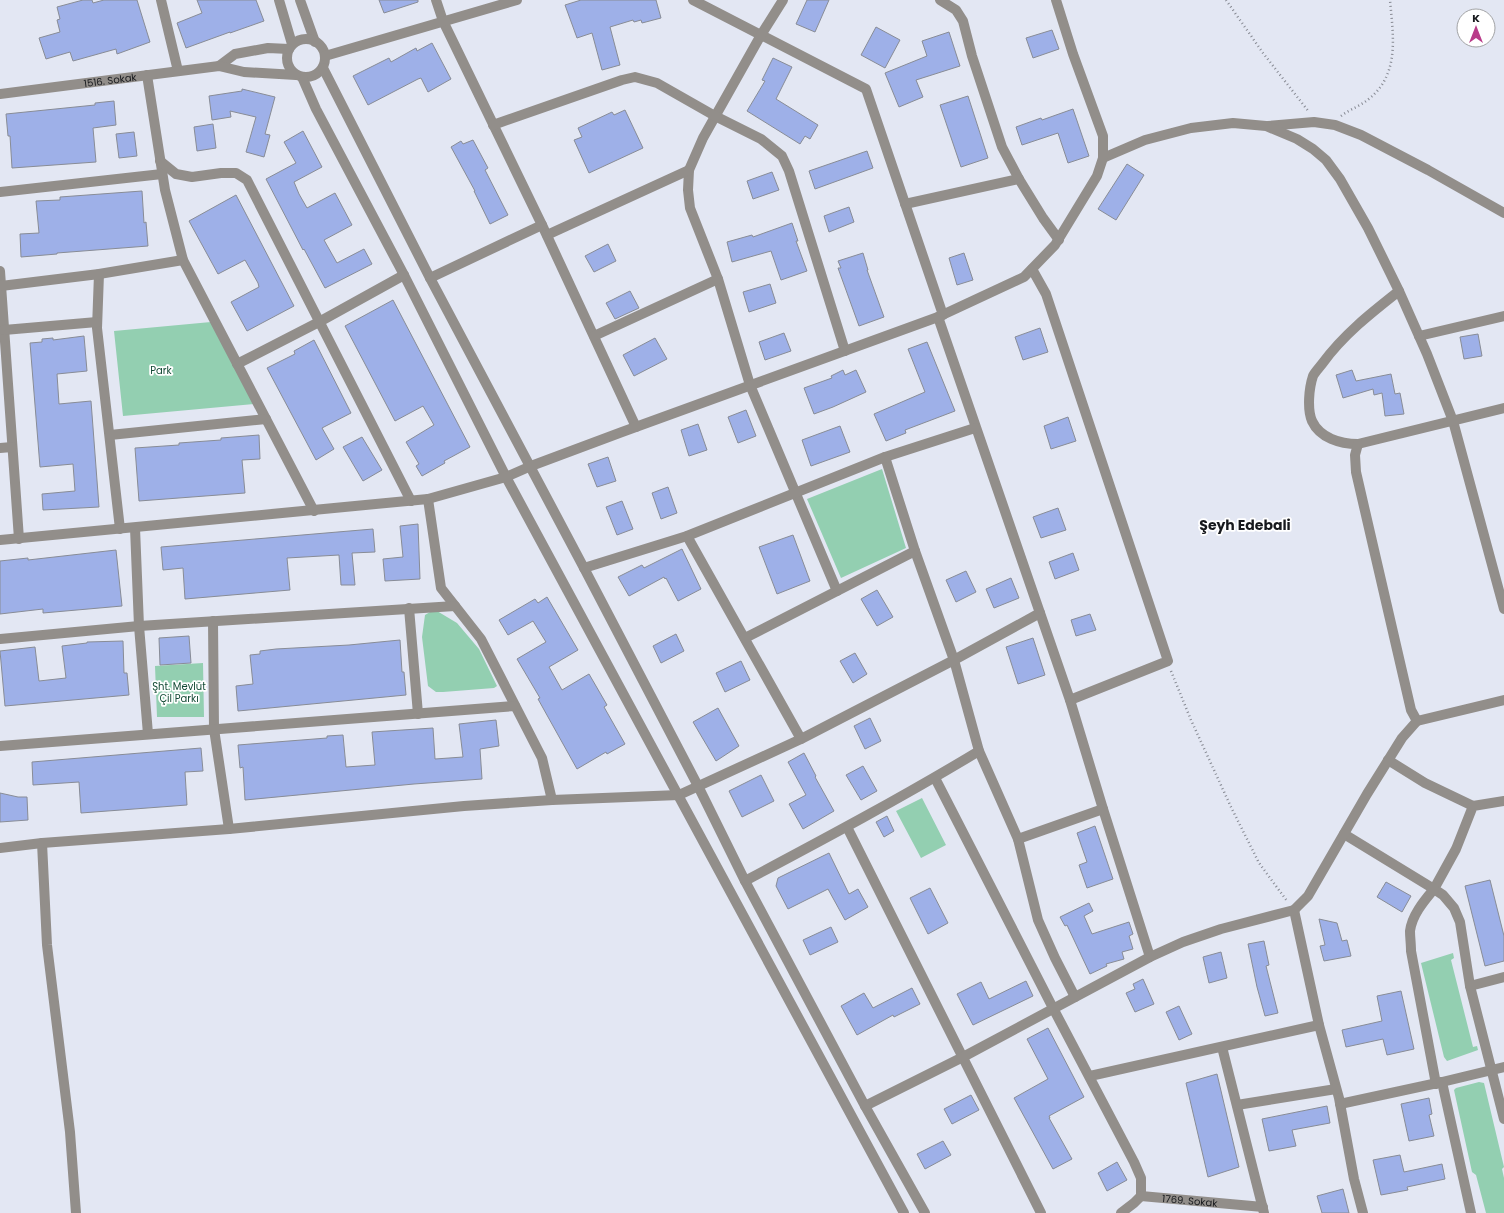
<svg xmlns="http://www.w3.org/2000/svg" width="1504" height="1213" viewBox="0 0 1504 1213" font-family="Poppins,sans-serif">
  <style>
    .green { fill: #93cfb1 }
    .building { fill: #9eb0e8; stroke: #888c96 }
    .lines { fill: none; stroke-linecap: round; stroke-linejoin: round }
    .path { stroke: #878a93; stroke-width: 2.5; stroke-dasharray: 1 3; stroke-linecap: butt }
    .minor { stroke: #928e8a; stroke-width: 10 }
    .labels { text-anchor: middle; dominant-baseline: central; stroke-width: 3.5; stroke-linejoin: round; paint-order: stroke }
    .street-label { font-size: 10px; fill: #17191d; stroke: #fff }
    .park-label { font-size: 10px; fill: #124934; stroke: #fff }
    .district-label { font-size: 14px; font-weight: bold; fill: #17191d; stroke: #fff }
  </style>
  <rect width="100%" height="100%" fill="#e3e7f3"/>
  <path class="green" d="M211 322 254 404 123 416 114 331Z
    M882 469 906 548 841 578 807 499Z
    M437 611 457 623 479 649 497 686 494 688 443 692H436L428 686 422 637 425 615 430 612Z
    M203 663 204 717H157L155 666Z
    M922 798 946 845 921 858 896 811Z
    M1453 953 1454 958 1451 960 1473 1047 1477 1046 1478 1050 1447 1061 1444 1057 1421 963Z
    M1479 1082 1484 1083 1504 1167 1502 1169 1504 1178V1213H1486L1476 1175 1472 1172 1454 1090 1456 1088Z"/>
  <path class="building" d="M83 0H92L93 3 104 0H137L150 42 117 54 116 49 73 61 70 52 46 59 39 38 60 32 57 20 60 19 57 7Z
    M197 0H256L264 21 230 33V32L186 48 177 23 202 13Z
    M379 0H418V2L384 13Z
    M581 0H656L661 18 642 23 641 20 634 22 633 20 610 27 620 65 602 70 592 33 577 38 565 5Z
    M807 0H829L815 32 796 24Z
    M876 27 900 40 885 68 861 55Z
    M1052 30 1059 49 1033 58 1026 38Z
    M949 32 960 66 916 80 923 97 899 107 885 73 927 56 922 41Z
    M432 43 451 79 428 92 421 78 418 79 368 105 353 76 389 58 391 62 416 48 417 51Z
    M773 58 792 67 776 99 818 125 810 139 805 136 800 144 747 111 765 81 762 80Z
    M242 89 275 97 265 134 270 135 264 157 246 152 256 117 230 111 231 117 212 120 209 96 242 91Z
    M968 96 988 158 961 167 940 105Z
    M114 101 116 125 93 128 96 162 12 168 10 136H8L6 114 95 105V103Z
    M1073 109 1089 156 1068 163 1058 133 1022 145 1016 127 1041 118 1042 120Z
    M625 110 643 148 589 173 574 140 582 137 578 128 612 112 614 115Z
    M213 124 216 148 197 151 194 127Z
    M303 131 322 167 294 182 299 194 307 208 335 193 352 225 324 240 337 263 364 249 372 264 325 288 304 249 303 250 266 179 296 163 284 142Z
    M134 132 137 156 119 158 116 134Z
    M473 140 488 168 485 170 508 215 490 224 474 191H475L451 147 461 141 463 144Z
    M867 151 873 168 815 189 809 171Z
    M1127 164 1144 175 1116 220 1098 209Z
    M772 172 779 190 753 199 747 181Z
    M142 191 144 223 146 222 148 246 57 253V254L21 257 20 234 39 233 36 201 60 200V197Z
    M236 195 294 306 247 331 231 302 259 287 258 283 245 260 218 274 189 221Z
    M849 207 854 222 829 232 824 216Z
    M792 223 798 241H796L807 271 781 280 771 251 732 262 727 242 752 235 753 237Z
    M608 244 616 261 594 272 585 256Z
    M863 253 868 270H867L884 317 859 326 838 268H841L838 261Z
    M964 253 973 280 957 285 949 258Z
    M770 284 776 303 749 312 743 292Z
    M630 291 639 308 615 319 606 303Z
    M393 300 470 447 444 461 445 463 422 476 416 466 419 464 406 442 434 425 423 406 395 421 345 326Z
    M1040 328 1048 352 1023 360 1015 337Z
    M784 333 791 351 765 360 759 342Z
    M1478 334 1482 356 1464 359 1460 337Z
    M84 336 87 371 57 374 59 404 91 401 99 507 43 510 42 494 75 491 73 464 40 467 30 343 42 342V339L53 338V340Z
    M655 338 667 359 634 376 623 355Z
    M314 340 351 413 322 428 334 449 316 460 267 368 295 354 294 351Z
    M927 342 955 411 905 430 906 433 886 441 874 414 925 392 908 349Z
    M843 370 845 375 856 370 866 392 833 407 814 414 804 388 832 378 831 376Z
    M1352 370 1356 381 1391 374 1395 394 1400 393 1404 414 1385 416 1382 393 1374 395 1373 389 1343 398 1336 375Z
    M746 410 756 436 738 443 728 417Z
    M1068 417 1076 441 1051 449 1044 426Z
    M698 424 707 450 689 456 681 430Z
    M840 426 850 452 811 466 802 440Z
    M259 435 260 459 242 460 245 493 139 501 135 448 179 445V443L221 440V438Z
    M362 437 382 470 363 481 343 447Z
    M608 457 616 481 597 487 588 464Z
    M668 487 677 513 661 519 652 493Z
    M622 501 633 529 617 535 606 507Z
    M1058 508 1066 530 1041 538 1033 517Z
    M418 524 420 579 385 581 383 559 403 557 400 526Z
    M373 529 375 552 352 553 355 585H341L339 555 287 558 290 590 185 599 183 568 163 570 161 547Z
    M793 535 810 581 777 594 759 547Z
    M682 549 701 589 678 601 666 578 665 579 664 577 629 596 618 577 642 565 644 568Z
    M116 550 122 606 43 613V609L0 614V561L28 558V560Z
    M1073 553 1079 570 1055 579 1049 562Z
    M966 571 976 592 956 602 946 580Z
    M1011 578 1019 598 994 608 986 589Z
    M877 590 893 617 877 626 861 599Z
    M547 597 578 650 549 667 562 690 589 674 607 705 604 707 625 744 607 754 606 752 577 769 538 699 540 698 517 659 546 642 533 621 508 635 499 620 535 599 538 603Z
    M1090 614 1096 630 1076 636 1071 620Z
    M676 634 684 651 661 663 653 646Z
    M189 636 191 663 160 665 159 638Z
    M1033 638 1045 675 1018 684 1006 647Z
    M400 640 402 672H404L406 695 238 711 236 686 253 684 250 655 260 654V651L276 649 349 645Z
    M123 641 124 673H127L129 695 5 706 0 651 35 647 39 681 66 678 62 646 87 643V642Z
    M855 653 867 674 853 683 840 661Z
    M741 661 750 680 725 692 716 673Z
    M718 708 739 746 716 761 693 722Z
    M870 718 881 741 865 749 854 726Z
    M496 720 499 746 480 749 482 779 414 784 245 800 243 767 240 768 238 745 327 738V736L343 735 346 767 375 765 372 732 433 728 435 759 463 757 459 724Z
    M201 748 203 771 185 772 187 805 81 813 79 782 33 785 32 762Z
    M804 753 816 776 815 777 834 811 803 829 789 804 806 795 788 762Z
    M863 766 877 791 861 800 846 775Z
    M761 775 774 801 742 817 729 791Z
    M0 793 18 797H27L28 820 0 822Z
    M887 816 894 831 884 837 876 822Z
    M1095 826 1113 879 1087 888 1079 865 1087 862 1077 833Z
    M829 853 849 894 858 889 868 907 845 920 828 889 788 909 776 886 778 878Z
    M1490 880 1504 936V961L1485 966 1465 886Z
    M1386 882 1411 896 1402 912 1377 897Z
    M930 888 948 923 928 934 910 898Z
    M1089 903 1093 911 1084 916 1092 934 1129 922 1133 934 1129 936 1133 949 1122 952 1124 959 1106 964 1107 966 1090 974 1067 925 1065 926 1060 917Z
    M1319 919 1337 923 1342 941 1347 940 1351 956 1324 961 1320 946 1325 945Z
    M831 927 838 942 810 955 803 940Z
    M1264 941 1269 965 1266 966 1278 1013 1265 1016 1257 987 1248 944Z
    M1221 952 1227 978 1209 983 1203 957Z
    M1143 979 1154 1004 1135 1012 1126 993 1135 989 1133 984Z
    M1026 981 1033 996 973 1025 957 994 981 982 989 999Z
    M912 988 920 1004 894 1017 893 1015 857 1035 841 1006 864 993 873 1008Z
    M1401 991 1414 1049 1387 1055 1383 1039 1346 1047 1342 1030 1382 1021 1377 996Z
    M1179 1006 1192 1034 1179 1040 1166 1012Z
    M1048 1028 1084 1097 1049 1116 1050 1118H1049L1072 1159 1053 1169 1014 1098 1048 1079 1027 1039Z
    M1217 1074 1239 1167 1208 1177 1186 1083Z
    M971 1095 979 1110 952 1124 944 1109Z
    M1429 1098 1432 1114 1429 1115 1434 1136 1409 1141 1401 1104Z
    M1327 1106 1330 1123 1292 1130 1296 1146 1269 1151 1262 1119Z
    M943 1141 951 1155 925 1169 917 1154Z
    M1400 1155 1404 1172 1442 1164 1445 1179 1407 1187 1408 1190 1381 1195 1373 1160Z
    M1117 1162 1127 1180 1107 1191 1098 1173Z
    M1343 1189 1349 1213H1322L1317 1196Z"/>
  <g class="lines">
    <path class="path" d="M1226 0 1263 53 1309 112
      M1341 116C1350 109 1361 106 1370 98 1400 73 1393 35 1390 0
      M1171 671 1191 720 1231 807 1259 863 1287 901"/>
    <g class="minor">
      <path d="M161 0 178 71"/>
      <path d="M279 0 292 44"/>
      <path d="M300 0 315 42"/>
      <path d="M436 0 443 21 542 225 636 427"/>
      <path d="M693 0 866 89 943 315"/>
      <path d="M783 0 761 35 703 138 689 170 688 190 690 208 718 279 750 385 837 591"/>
      <path d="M940 0 956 10 963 21 972 56 1002 147 1019 179 1043 218 1059 240"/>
      <circle cx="306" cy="58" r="19"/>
      <path d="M325 56 517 0"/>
      <path d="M219 66 235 54 268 48 289 49"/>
      <path d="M323 68 430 278 584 568 698 786 745 881 865 1106 925 1213"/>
      <path d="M147 75 165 190 183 260 314 511"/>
      <path d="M302 77 316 109 404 275 506 477 904 1213"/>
      <path id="s1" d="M0 94 219 66 244 72 296 75"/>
      <path d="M493 125 622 80 635 77 657 83 715 116 761 139 782 156 789 171 845 351"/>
      <path d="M1268 126 1314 122 1335 125 1361 135 1428 170 1504 213"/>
      <path d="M1103 158 1145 140 1191 128 1233 123 1266 126 1297 139 1313 149 1326 160 1340 179 1368 228 1399 291 1427 354 1453 421 1504 609"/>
      <path d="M160 161 176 174 192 177 221 173H236L247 180 411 501"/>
      <path d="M0 192 162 174"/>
      <path d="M905 204 1019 179"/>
      <path d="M547 235 689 170"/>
      <path d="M1032 269 1046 294 1168 661 1070 700"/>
      <path d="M0 271 19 539"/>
      <path d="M99 274 97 328 120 529"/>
      <path d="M430 278 542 225"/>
      <path d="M1 286 99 274 183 260"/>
      <path d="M1399 291C1371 313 1343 335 1322 364 1319 368 1315 372 1313 376 1309 388 1307 409 1312 421 1320 438 1340 444 1358 444L1504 408"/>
      <path d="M938 317 1070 700 1103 809 1150 957"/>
      <path d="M4 330 97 322"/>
      <path d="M594 336 718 279"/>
      <path d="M1419 336 1504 316"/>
      <path d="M237 364 319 322 404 275"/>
      <path d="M110 435 266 419"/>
      <path d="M1358 444 1355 455 1356 472 1411 710 1417 721"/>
      <path d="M0 448 12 447"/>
      <path d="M885 457 915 551 954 660 979 751 1018 839 1038 920 1055 958 1075 997"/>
      <path d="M428 499 441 588 481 639 542 758 552 800"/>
      <path d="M135 528 139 626 148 734"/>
      <path d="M687 536 801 739"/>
      <path d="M0 540 428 499 506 477 531 466 622 432 938 317 1024 277 1055 245 1097 176 1103 158V136L1073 54 1056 0"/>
      <path d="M584 568 687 536 885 457 975 428"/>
      <path d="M409 608 418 714"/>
      <path d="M213 621 214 729 229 829"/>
      <path d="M745 638 915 551"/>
      <path d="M0 639 139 626 455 606"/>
      <path d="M0 746 515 706"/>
      <path d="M1388 760 1425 783 1473 806"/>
      <path d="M935 778 1053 1008 1134 1162 1141 1178V1196L1134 1203 1121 1213"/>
      <path d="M1504 801 1473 806 1456 849 1434 889 1443 895 1454 908 1460 922 1470 986 1504 1119"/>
      <path d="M847 827 1041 1213"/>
      <path d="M1344 834 1434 889C1424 901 1412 915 1410 931 1410 937 1411 944 1411 951L1436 1084"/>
      <path d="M1018 839 1103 809"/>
      <path d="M42 843 47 945 70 1132 76 1213"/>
      <path d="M0 848 42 843 229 829 464 806 552 800 679 795 801 739 954 660 1040 613"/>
      <path d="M745 881C824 839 903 797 979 751"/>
      <path d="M1294 910 1319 1025 1339 1098 1354 1179 1363 1213"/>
      <path d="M1470 986 1504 977"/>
      <path d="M1222 1047 1264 1213"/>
      <path d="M1090 1076 1319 1025"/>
      <path d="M1442 1082 1471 1213"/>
      <path d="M1340 1104 1442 1082 1504 1067"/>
      <path d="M1237 1105 1336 1089"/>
      <path d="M865 1106 963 1057 1150 957 1183 942 1221 929 1294 910 1308 896 1367 794 1402 738 1417 721 1504 700"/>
      <path id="s2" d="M1141 1196 1263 1207"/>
    </g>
  </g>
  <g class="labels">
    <g class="street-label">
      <text stroke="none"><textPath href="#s1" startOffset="111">1516. Sokak</textPath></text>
      <text stroke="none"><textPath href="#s2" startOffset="49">1769. Sokak</textPath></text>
    </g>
    <g class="park-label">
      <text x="161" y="370">Park</text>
      <text x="179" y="686">Şht. Mevlüt<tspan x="179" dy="12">Çil Parkı</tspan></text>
    </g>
    <g class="district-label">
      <text x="1245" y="525">Şeyh Edebali</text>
    </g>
  </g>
  <g transform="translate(1476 28)"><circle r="19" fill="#ffffff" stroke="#a2a3a5"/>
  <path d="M0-3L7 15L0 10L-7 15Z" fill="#b93b89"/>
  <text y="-6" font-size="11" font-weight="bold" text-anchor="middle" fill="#17191d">K</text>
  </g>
</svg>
